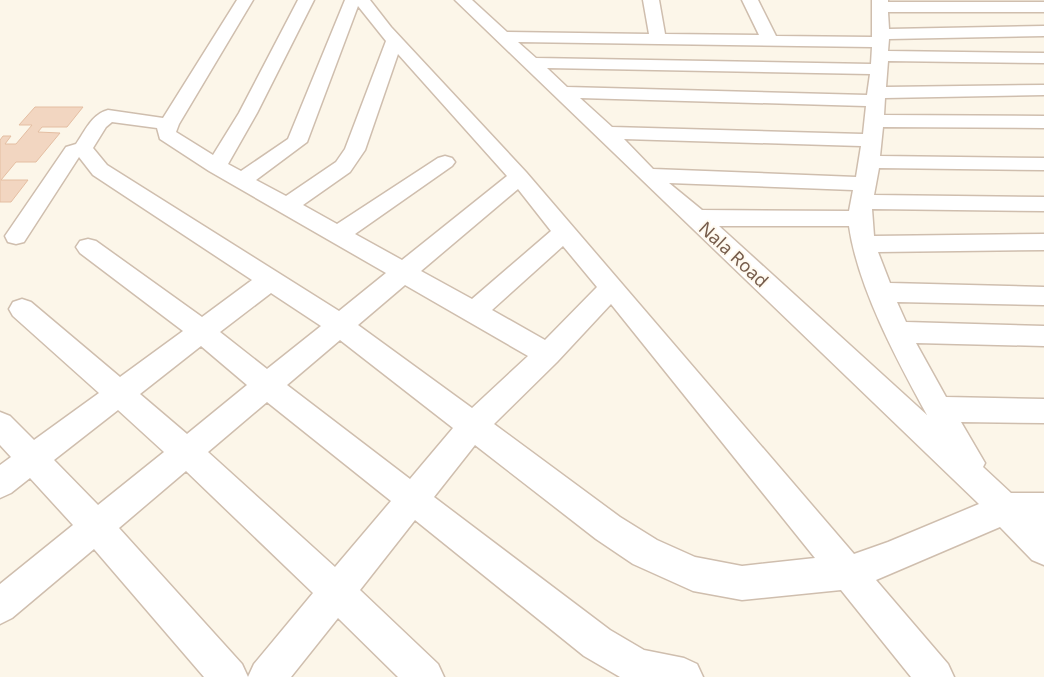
<svg xmlns="http://www.w3.org/2000/svg" width="1044" height="677" viewBox="0 0 1044 677" font-family="'Noto Sans',sans-serif">
  <style>
    .building { fill: #f2d6c1; stroke: #e4bea2 }
    .lines { fill: none; stroke-linecap: round; stroke-linejoin: round }
    .minor-casing { stroke: #cfbeae; stroke-width: 3 }
    .minor { fill: #fff; fill-rule: evenodd }
    .labels { text-anchor: middle; dominant-baseline: central; stroke-width: 4; stroke-linejoin: round; paint-order: stroke }
    .street-label { font-size: 18px; fill: #775d4c; stroke: #fffaf0 }
  </style>
  <rect width="100%" height="100%" fill="#fcf6e9"/>
  <path class="building" d="M35 107H83L67 127H42L38 132 60 133 36 162H16L1 180H28L11 202H0V140L3 136H11L5 144H16L32 125H19Z"/>
  <g class="lines">
    <defs>
      <path id="minor" d="M237 0H253L179 124 176 132 213 155 239 113 298 0H314L257 113 228 164 241 171 288 139 345 0H370L391 27 526 172 854 554 888 542 979 504 455 0H472L507 32 649 34 643 0H659L665 34 759 35 742 0H758L776 36 872 37V0H888V2H1044V12H888L889 29 1044 26V36L889 39 888 51 1044 53V63L888 61 886 87 1044 85V95L885 98 884 115 1044 116V128L883 127 880 156 1044 158V170L879 168 874 195 1044 197V211L872 209 874 236 1044 234V250L878 252 890 283 1044 287V305L897 302 906 322 1044 326V346L916 343 946 397 1044 399V423L961 422 985 463 983 467 1011 493H1044V565L1032 560 1000 527 876 580 948 664 954 677H911L841 590 742 600 693 591 633 564 596 539 475 445 434 497 610 630 644 650 684 658 697 664 703 677H620L584 656 415 520 360 590 438 664 444 677H398L338 618 291 677H248L254 664 313 593 186 471 119 528 242 664 248 677H204L94 549 12 618 0 624V584L73 525 30 478 11 493 0 498V465L11 457 0 445V412L10 416 34 440 99 393 13 316 9 309 13 302 22 299 31 302 120 377 183 331 80 253 76 247 80 241 88 239 96 241 202 317 252 280 93 175 79 157 24 242 16 244 8 242 5 236 66 147 76 144C85 131 92 114 108 110L163 118ZM358 6 386 41 345 149 336 162 286 196 256 180 307 142ZM518 42 872 47 871 64 536 58ZM398 54 507 176 402 260 355 234 452 166 455 162 452 158 445 156 438 158 337 224 303 205 350 172 365 150ZM547 68 870 74 867 95 567 87ZM580 98 866 106 863 134 612 127ZM112 122 157 128 160 139 209 171 386 273 339 311 107 165 93 148 106 127ZM624 139 861 146 856 177 653 169ZM669 183 853 190 849 211 702 210ZM518 189 551 231 472 299 421 271ZM719 226H849C858 288 897 360 927 415ZM563 246 597 287 545 340 492 310ZM405 285 528 356 472 408 358 325ZM271 293 321 326 267 369 220 332ZM611 304 815 558 742 566 695 557 657 540 620 517 494 424 557 362ZM340 340 453 428 410 479 287 385ZM201 346 247 385 187 434 140 394ZM267 402 391 501 335 567 208 452ZM118 410 164 452 98 505 54 460Z"/>
    </defs>
    <use href="#minor" class="minor-casing"/>
    <use href="#minor" class="minor"/>
  </g>
  <g class="labels">
    <g class="street-label">
      <text transform="translate(734 254) rotate(43)">Nala Road</text>
    </g>
  </g>
</svg>
